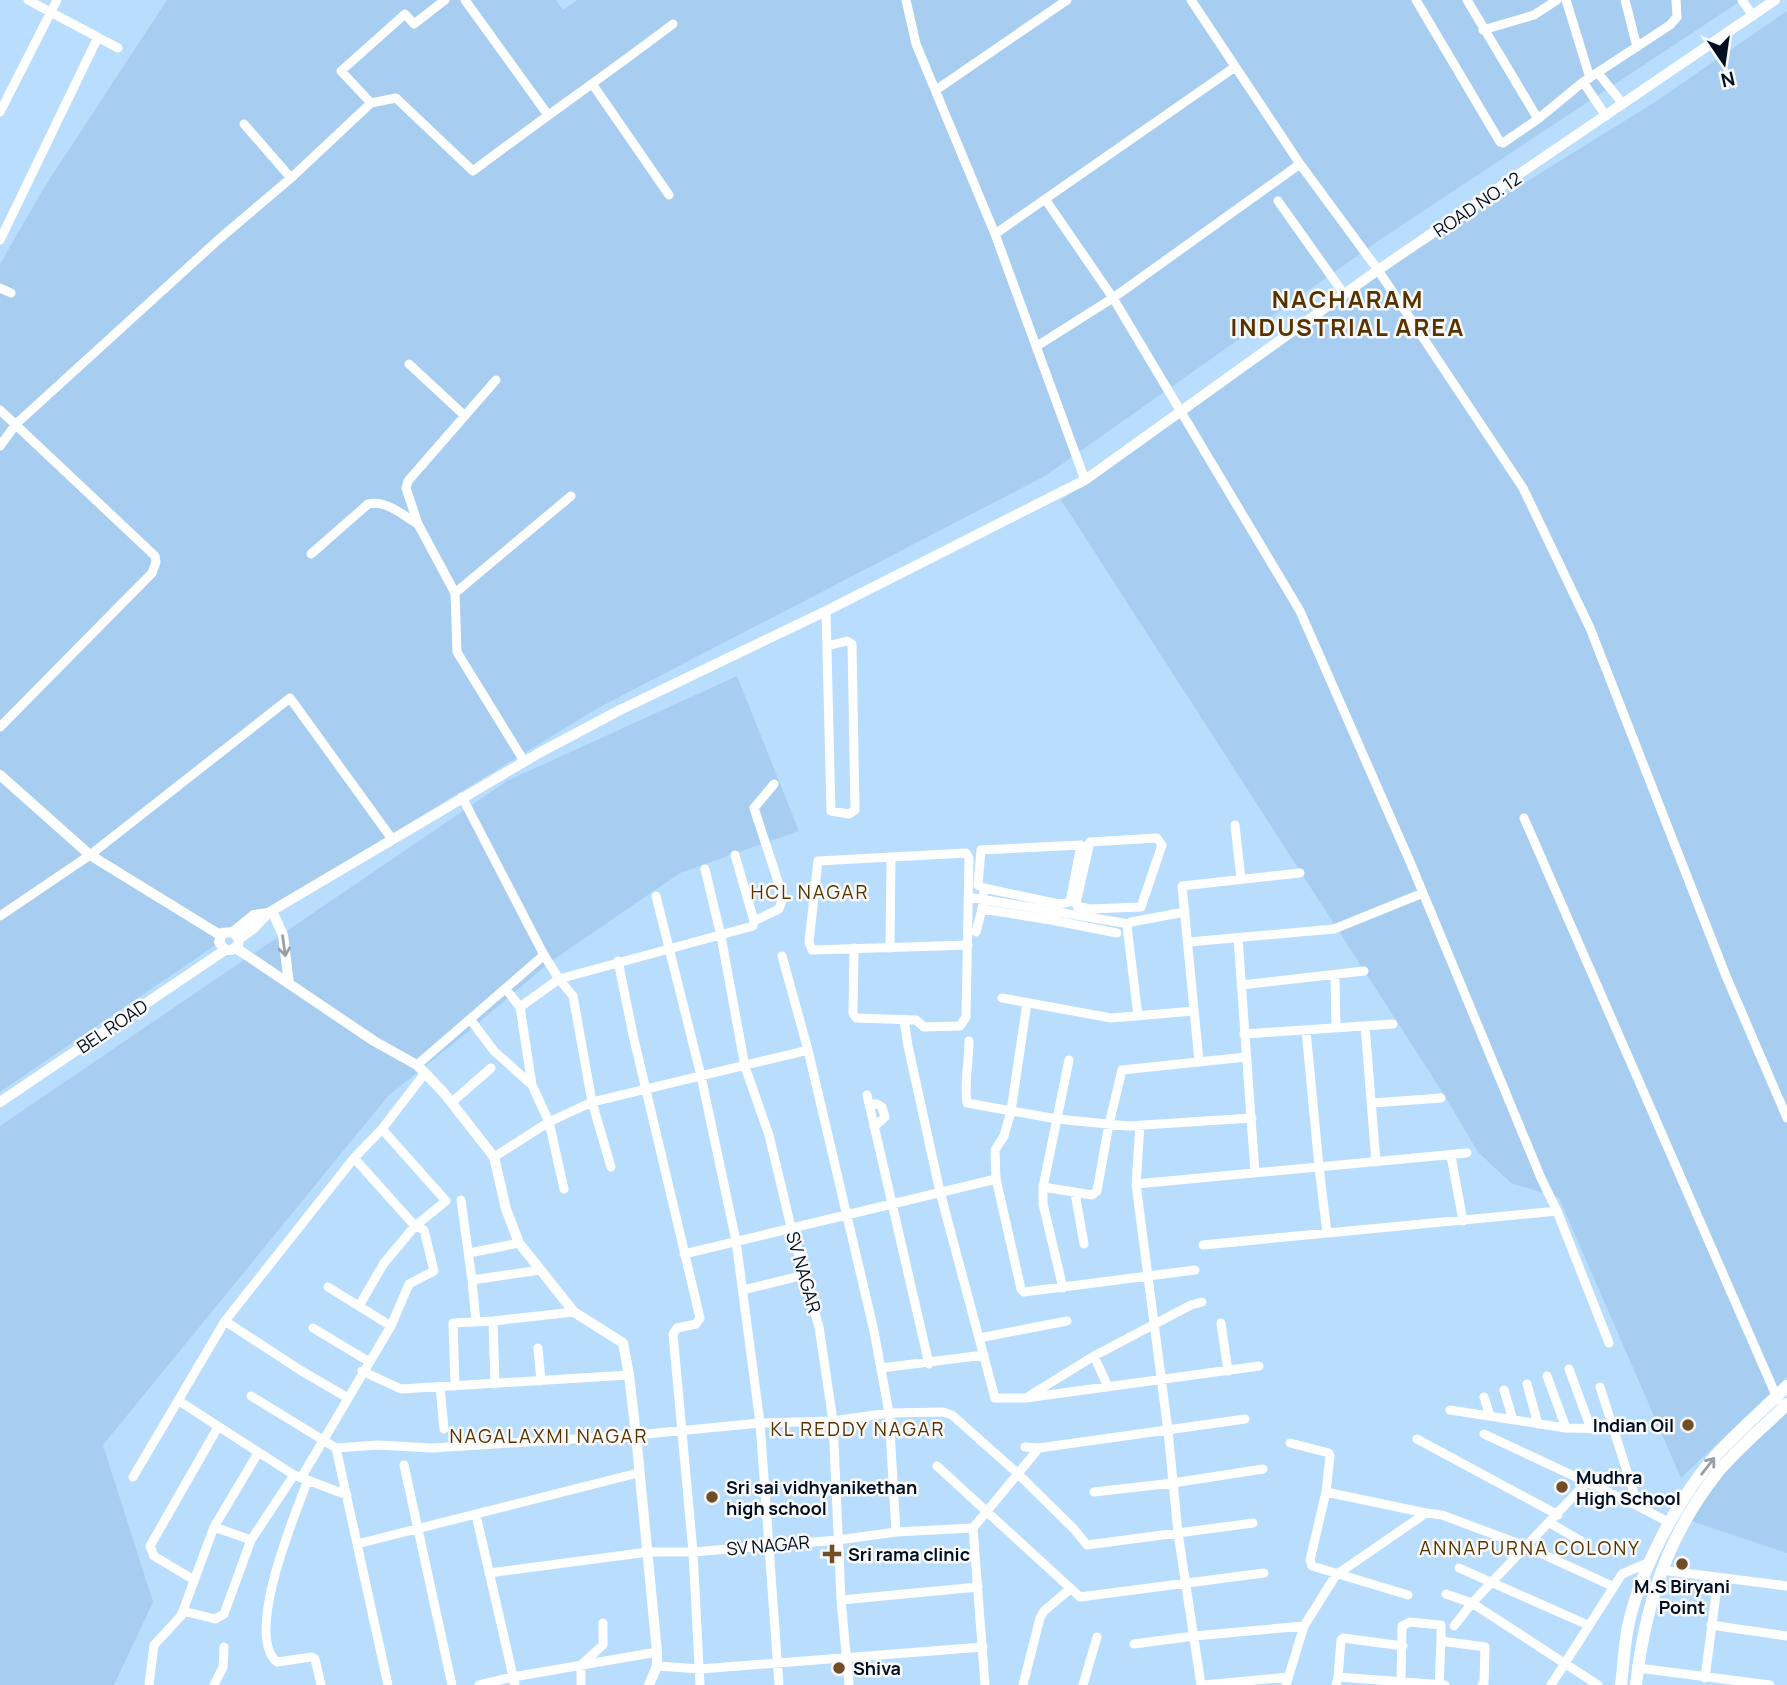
<svg xmlns="http://www.w3.org/2000/svg" width="1787" height="1685" viewBox="0 0 1787 1685" font-family="Manrope,sans-serif">
  <style>
    .built { fill: #a7cef0 }
    .lines { fill: none; stroke-linecap: round; stroke-linejoin: round }
    .minor { stroke: #fff; stroke-width: 9 }
    .tertiary { stroke: #fff; stroke-width: 10 }
    .secondary { stroke: #fff; stroke-width: 12 }
    .oneway { stroke: #999fa6 }
    .poi-dot { fill: #724e28; stroke: #f9f9f9; stroke-width: 2.5 }
    .labels { text-anchor: middle; dominant-baseline: central; stroke-width: 5; stroke-linejoin: round; paint-order: stroke }
    .street-label { font-size: 18px; fill: #000f21; stroke: #f9f9f9 }
    .poi-label { font-size: 18px; font-weight: bold; fill: #000f21; stroke: #f9f9f9; text-anchor: start }
    .neighbourhood-label { font-size: 19px; letter-spacing: 2px; fill: #583300; stroke: #f9f9f9 }
    .district-label { font-size: 24px; font-weight: bold; letter-spacing: 2px; fill: #583300; stroke: #f9f9f9 }
  </style>
  <rect width="100%" height="100%" fill="#b9ddfd"/>
  <path class="built" d="M167 0H556L563 10 577 0H1742L1384 237 1045 476 598 708 270 908 0 1092V264L45 186Z
    M1787 11V1377L1681 1478 1559 1198 1511 1183 1478 1152 1443 1093 1061 500 1381 272 1655 102Z
    M737 676 799 831 680 873 550 962 470 1030 388 1096 103 1445 153 1602 114 1685H0V1126L507 781Z
    M1787 1411V1553L1685 1519 1734 1460Z"/>
  <g class="lines">
    <path class="minor" d="M28 0 118 48
      M465 0 548 115
      M906 0 916 44 995 234 1085 480
      M1191 0 1300 164 1378 270 1523 488 1590 628 1726 976 1787 1118
      M1416 0 1500 142 1503 143 1538 119 1467 0
      M1566 0 1590 78
      M1625 0 1637 47
      M1742 0 1753 16
      M1483 30 1534 15 1557 0
      M1598 73 1623 104
      M1583 82 1606 116
      M593 85 669 195
      M936 90 1067 0
      M371 103 341 71 405 14 414 24 445 0
      M0 112 57 0
      M1538 119 1583 82 1670 25 1677 17 1676 0
      M244 124 291 178
      M1045 199 1113 298 1300 611 1411 864 1541 1178 1557 1211 1609 1343
      M1278 201 1344 294
      M995 234 1235 67
      M0 240 98 37
      M0 288 11 293
      M1037 346 1113 298 1300 164
      M409 364 465 416
      M496 380 408 481 406 488 418 524 455 593 457 652 524 761
      M0 410 155 556 156 562 152 573 0 727
      M0 446 16 424 218 240 291 178 371 103 396 98 473 171C539 121 607 74 673 24
      M311 554 368 504C387 500 402 515 418 524
      M455 593 571 496
      M826 611 831 811 849 814 855 810 852 644 847 641 827 646
      M1524 818 1778 1400
      M1235 825 1241 879
      M705 869 721 936 745 1067 769 1135 791 1227 819 1327 833 1421 841 1600 849 1685
      M984 888 978 885 981 850 1081 845 1070 902 1059 904
      M656 896 701 1076 736 1241 760 1423 779 1685
      M968 897 1129 924
      M0 916 90 855 290 698 392 839
      M1087 917 1090 909 1141 907 1162 845 1157 838 1090 842 1076 903 1077 906 1090 909
      M1051 920 1117 933
      M754 921 779 909 783 897 754 808 774 784
      M976 932 982 909 1051 920 1059 904 984 888 982 909
      M1238 938 1255 1173
      M1189 942 1334 929 1423 893
      M854 948 853 1013 856 1018 916 1020 924 1027 960 1026 966 1017 969 858 966 853 818 861 809 942 812 950 968 945
      M890 948 891 857
      M544 955 559 979 573 996 592 1102 611 1167
      M782 956 808 1050 874 1331 889 1413 896 1532
      M618 961 633 1035 700 1318 696 1324 677 1328 673 1334 693 1552 700 1685
      M1335 975 1336 1028
      M1241 985 1364 971
      M506 989 520 1007
      M1002 998 1111 1018 1194 1011
      M1027 1003 1011 1111 1004 1136 995 1150 996 1179 1021 1289 1024 1292 1195 1270
      M1138 1016 1127 926 1131 922 1185 912
      M470 1019 494 1051 532 1085
      M904 1020 908 1046 940 1192 995 1398H1026L1259 1366
      M1365 1026 1376 1162
      M1306 1030 1319 1167 1327 1233
      M1244 1034 1393 1024
      M969 1041C969 1063 964 1082 967 1103L1057 1119 1128 1126 1252 1118
      M1199 1061 1182 886 1300 873
      M417 1065 544 955 462 797
      M867 1095 929 1364
      M452 1102 491 1068
      M1372 1103 1441 1098
      M869 1104H877L882 1107 885 1117 874 1127
      M1140 1125 1136 1184 1168 1431 1178 1533 1201 1685
      M1451 1156 1463 1221
      M494 1157 549 1122 592 1102 808 1050
      M1136 1184 1467 1153
      M1043 1187 1092 1195 1097 1191 1109 1124 1122 1070 1246 1057
      M564 1189 549 1122 532 1085 520 1007 559 979 753 926 754 921 735 855
      M1075 1193 1084 1244
      M461 1200 472 1280 540 1270
      M1203 1245 1557 1211
      M474 1252 519 1243
      M684 1254 996 1179
      M472 1280 476 1322
      M328 1287 391 1326
      M1063 1288 1043 1204V1187L1069 1060
      M743 1290 804 1275
      M359 1306 384 1263 415 1226 446 1201 382 1129
      M225 1321 300 1370 348 1398
      M493 1321 495 1384
      M1221 1323 1228 1371
      M313 1328 368 1361
      M979 1338 1067 1321
      M538 1348 541 1381
      M1094 1356 1108 1387
      M881 1368 984 1355
      M1569 1369 1591 1429
      M362 1371 401 1389 629 1375
      M1547 1376 1566 1428
      M1527 1384 1538 1424
      M455 1386 453 1323 493 1321 574 1312
      M440 1387 444 1429
      M1600 1387 1638 1506
      M1504 1390 1513 1420
      M251 1396 336 1448 378 1445 432 1448 636 1435 760 1423 833 1421 889 1413 943 1412 952 1415 1017 1473 1074 1529 1087 1545 1253 1523
      M1029 1396 1094 1356 1191 1305 1202 1302
      M1484 1397 1490 1416
      M179 1401 294 1475 347 1495
      M1450 1410 1566 1428 1614 1429
      M1484 1434 1638 1506 1670 1523
      M1417 1439 1558 1515
      M1290 1443 1329 1453 1330 1456 1326 1492 1310 1560 1312 1566 1408 1595
      M1025 1447 1039 1448 1245 1419
      M336 1448 388 1685
      M404 1465 452 1685
      M937 1466 1080 1597 1264 1573
      M133 1477 225 1321 354 1158 382 1129 425 1073
      M301 1478 391 1326 409 1284 434 1271 424 1230 415 1226 354 1158
      M308 1480C295 1514 244 1635 277 1662L312 1657 315 1659 321 1685
      M1094 1492 1173 1483 1263 1469
      M1326 1492 1426 1513
      M476 1515 515 1685
      M1550 1523 1581 1541
      M973 1528 1039 1448
      M251 1540 294 1475
      M357 1544 638 1473
      M1459 1568 1588 1625
      M1661 1570 1787 1586
      M489 1573 648 1552H693L838 1540 896 1532 973 1528 985 1685
      M194 1580 154 1556 150 1546 218 1427
      M1446 1594 1472 1603 1586 1483
      M841 1600 978 1587
      M183 1611 215 1619 224 1614 251 1540 214 1527
      M1711 1625 1787 1636
      M1454 1626 1472 1603 1598 1685
      M1134 1644 1194 1636 1304 1626
      M657 1666 700 1669 983 1647
      M1638 1668 1770 1685
      M1338 1677 1341 1640 1343 1638 1403 1646
      M1705 1678 1718 1579
      M1401 1683 1402 1626 1410 1622 1441 1625V1641L1485 1647 1484 1683 1482 1685
      M149 1685 154 1645 181 1616 214 1527 258 1453
      M214 1685 223 1667 224 1647
      M479 1685 513 1677 657 1652
      M581 1685V1665L603 1645V1623
      M1023 1685 1040 1618 1044 1611 1070 1589
      M1083 1685 1097 1637
      M1204 1685 1288 1677
      M1286 1685 1304 1626 1336 1575 1426 1513 1442 1515 1525 1546 1612 1586
      M1336 1685 1338 1677 1445 1685
      M1439 1685 1441 1641
      M1551 1685 1622 1574 1652 1561"/>
    <path class="tertiary" d="M0 775 90 855 220 935
      M272 911 283 935 289 984
      M233 932 239 939 238 945 232 950H225L219 942 222 933 233 932 254 915 268 913
      M239 939 253 929 268 913 539 753 620 710 826 611 1085 480 1378 270 1775 0
      M236 948 374 1041 417 1065 425 1073 444 1093 494 1157 506 1209 519 1243 574 1312 623 1343 629 1375 636 1435 657 1652V1666L649 1685
      M0 1102 225 950"/>
    <path class="secondary" d="M1621 1685C1624 1664 1624 1642 1629 1622 1642 1566 1680 1495 1718 1453 1740 1430 1764 1409 1787 1386
      M1636 1685C1645 1605 1667 1536 1718 1472 1739 1447 1764 1427 1787 1404"/>
  </g>
  <defs><path id="oneway-shaft" d="M-6 0H5M1.5-3L5.5 0L1.5 3" fill="none" stroke-width="1.6" stroke-linecap="round" stroke-linejoin="round" transform="scale(1.75)"/></defs>
  <g class="oneway">
    <use href="#oneway-shaft" transform="translate(284 946) rotate(82)"/>
    <use href="#oneway-shaft" transform="translate(1708 1466) rotate(-52)"/>
  </g>
  <g class="poi-dot">
    <circle cx="1688" cy="1425" r="7"/>
    <circle cx="1562" cy="1487" r="7"/>
    <circle cx="712" cy="1497" r="7"/>
    <path d="M828.5 1543.5h7v7h7v7h-7v7h-7v-7h-7v-7h7z"/>
    <circle cx="1682" cy="1564" r="7"/>
    <circle cx="839" cy="1668" r="7"/>
  </g>
  <g class="labels">
    <g class="street-label">
      <text transform="translate(1477 204) rotate(-34)">ROAD NO. 12</text>
      <text transform="translate(112 1026) rotate(-34)">BEL ROAD</text>
      <text transform="translate(804 1272) rotate(74)">SV NAGAR</text>
      <text transform="translate(768 1545) rotate(-5)">SV NAGAR</text>
    </g>
    <g class="poi-label">
      <text x="1674" y="1425" text-anchor="end">Indian Oil</text>
      <text x="1576" y="1477">Mudhra<tspan x="1576" dy="21">High School</tspan></text>
      <text x="726" y="1487">Sri sai vidhyanikethan<tspan x="726" dy="21">high school</tspan></text>
      <text x="848" y="1554">Sri rama clinic</text>
      <text x="1682" y="1586" text-anchor="middle">M.S Biryani<tspan x="1682" dy="21">Point</tspan></text>
      <text x="853" y="1668">Shiva</text>
    </g>
    <g class="neighbourhood-label">
      <text x="810" y="892">HCL NAGAR</text>
      <text x="858" y="1429">KL REDDY NAGAR</text>
      <text x="549" y="1436">NAGALAXMI NAGAR</text>
      <text x="1530" y="1548">ANNAPURNA COLONY</text>
    </g>
    <g class="district-label">
      <text x="1348" y="298">NACHARAM<tspan x="1348" dy="28">INDUSTRIAL AREA</tspan></text>
    </g>
  </g>
  <g transform="translate(1724 63) rotate(167)" stroke="#f9f9f9" stroke-width="5" paint-order="stroke">
  <path d="M0-5L12 26L0 18L-12 26Z" fill="#000f21"/>
  <text y="-10" font-size="19" font-weight="bold" text-anchor="middle" fill="#000f21">N</text>
  </g>
</svg>
